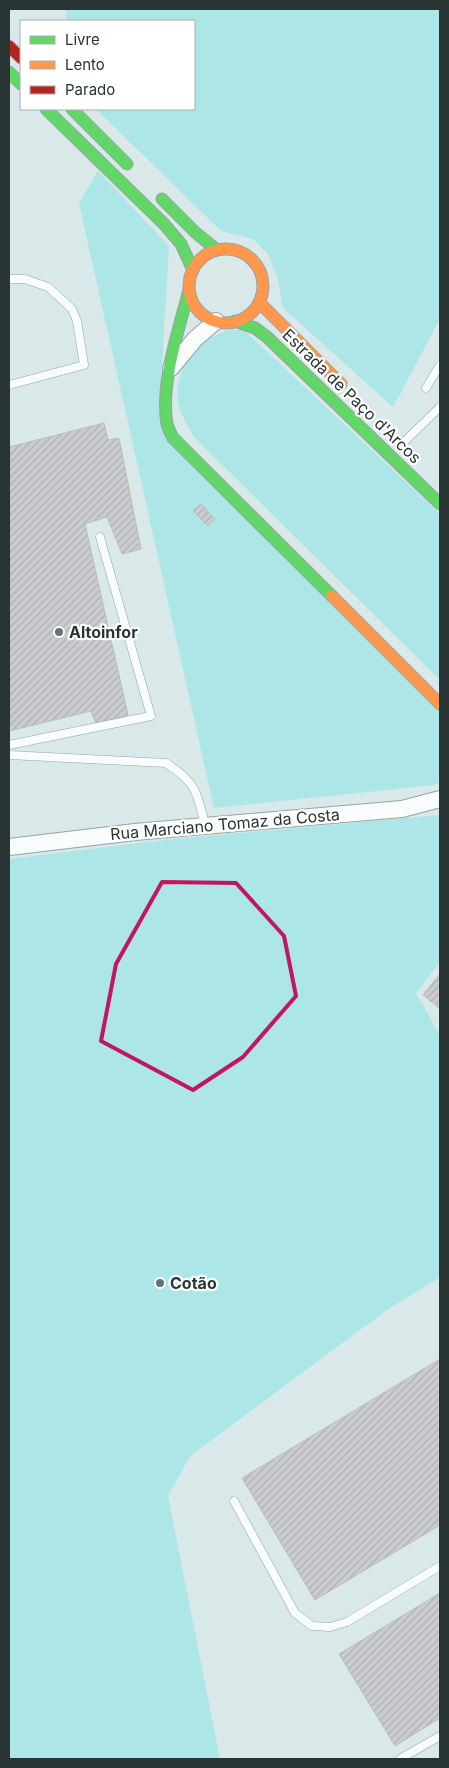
<svg xmlns="http://www.w3.org/2000/svg" width="449" height="1768" viewBox="0 0 449 1768" font-family="Inter,sans-serif">
  <style>
    .grass { fill: #ace6e7 }
    .building { fill: url(#building-hatch); stroke: #bbbec0 }
    .lines { fill: none; stroke-linecap: round; stroke-linejoin: round }
    .lane-casing { stroke: #98a3a4; stroke-width: 9 }
    .street-casing { stroke: #98a3a4; stroke-width: 18 }
    .fast-casing { stroke: #98a3a4; stroke-width: 13 }
    .slow-casing { stroke: #98a3a4; stroke-width: 13 }
    .jam-casing { stroke: #98a3a4; stroke-width: 13 }
    .lane { stroke: #f9fcfc; stroke-width: 8 }
    .street { stroke: #f9fcfc; stroke-width: 16 }
    .fast { stroke: #63d668; stroke-width: 11 }
    .slow { stroke: #ff974d; stroke-width: 11 }
    .jam { stroke: #b3261e; stroke-width: 11 }
    .marked { fill: none; stroke: #c2185b; stroke-width: 4; stroke-linejoin: round }
    .poi-dot { fill: #677373; stroke: #fff; stroke-width: 2 }
    .labels { text-anchor: middle; dominant-baseline: central; stroke-width: 4.5; stroke-linejoin: round; paint-order: stroke }
    .street-label { font-size: 16px; fill: #293434; stroke: #fff }
    .poi-label { font-size: 16px; font-weight: bold; fill: #293434; stroke: #fff; text-anchor: start }
  </style>
  <defs>
    <pattern id="building-hatch" width="6" height="6" patternUnits="userSpaceOnUse" patternTransform="scale(1.25)"><rect width="6" height="6" fill="#cacccf"/><path d="M-1 1l2-2M0 6l6-6M5 7l2-2" fill="none" stroke="#aeb0b2"/></pattern>
  </defs>
  <rect width="100%" height="100%" fill="#d9e8e9"/>
  <path class="grass" d="M66 9H440V319L393 407 283 308 278 280 268 254 253 239 221 231 96 109H194V21H67Z
    M98 171 169 246 159 412 440 711V781L435 785 214 808 79 203Z
    M228 330H244L440 514V680L194 437C190 429 184 421 181 412 170 387 185 355 207 340 213 336 222 333 228 330Z
    M440 815V962L416 993 440 1036V1277L387 1310 190 1456 168 1496 220 1759H9V859L173 839Z"/>
  <path class="building" d="M104 423 108 440 119 438 141 549 122 554 107 517 85 524 128 715 96 723 91 711 9 731V447Z
    M201 504 215 519 208 526 193 511Z
    M440 974V1009L423 995Z
    M440 1359V1525L315 1600 242 1478Z
    M440 1593V1718L395 1746 339 1654Z"/>
  <g class="lines">
    <defs>
      <path id="lane" d="M9 279H25L48 287 72 309 77 321 84 365 9 385
        M426 388 440 365
        M402 444 440 407
        M9 745 151 716 100 537
        M9 755 166 763C196 782 197 792 205 825
        M234 1501 295 1613 312 1626 330 1627 347 1622 440 1566
        M400 1759 440 1736"/>
      <path id="street" d="M171 368 195 339 216 321
        M9 847 135 832 402 809 440 799"/>
      <path id="fast" d="M9 72 21 84
        M46 109 164 224 181 244 193 270
        M72 109 127 164
        M162 199 196 233 217 250
        M189 290C179 329 160 384 167 424 168 429 171 433 173 438L332 596
        M235 321 255 328 267 337 440 504"/>
      <path id="slow" d="M189 286a37 37 0 1 1 74 0a37 37 0 1 1-74 0Z
        M259 302 341 384
        M332 596 440 704"/>
      <path id="jam" d="M9 46 21 58"/>
    </defs>
    <use href="#lane" class="lane-casing"/>
    <use href="#street" class="street-casing"/>
    <use href="#fast" class="fast-casing"/>
    <use href="#slow" class="slow-casing"/>
    <use href="#jam" class="jam-casing"/>
    <use href="#lane" class="lane"/>
    <use href="#street" class="street"/>
    <use href="#fast" class="fast"/>
    <use href="#slow" class="slow"/>
    <use href="#jam" class="jam"/>
  </g>
  <path class="marked" d="M162 882 236 883 284 936 296 996 243 1057 193 1090 101 1041 116 964Z"/>
  <g class="poi-dot">
    <circle cx="59" cy="632" r="5"/>
    <circle cx="160" cy="1283" r="5"/>
  </g>
  <g class="labels">
    <g class="street-label">
      <text transform="translate(352 396) rotate(44)">Estrada de Paço d'Arcos</text>
      <text transform="translate(225 824) rotate(-5)">Rua Marciano Tomaz da Costa</text>
    </g>
    <g class="poi-label">
      <text x="69" y="632">Altoinfor</text>
      <text x="170" y="1283">Cotão</text>
    </g>
  </g>
  <rect width="449" height="1768" fill="none" stroke="#293434" stroke-width="20"/>
  <rect x="20" y="20" width="175" height="90" fill="#ffffff" stroke="#a9aeae"/>
  <rect x="30" y="36" width="25" height="8" fill="#63d668" stroke="#a9aeae"/>
  <text x="65" y="45" font-size="15" fill="#293434">Livre</text>
  <rect x="30" y="61" width="25" height="8" fill="#ff974d" stroke="#a9aeae"/>
  <text x="65" y="70" font-size="15" fill="#293434">Lento</text>
  <rect x="30" y="86" width="25" height="8" fill="#b3261e" stroke="#a9aeae"/>
  <text x="65" y="95" font-size="15" fill="#293434">Parado</text>
</svg>
